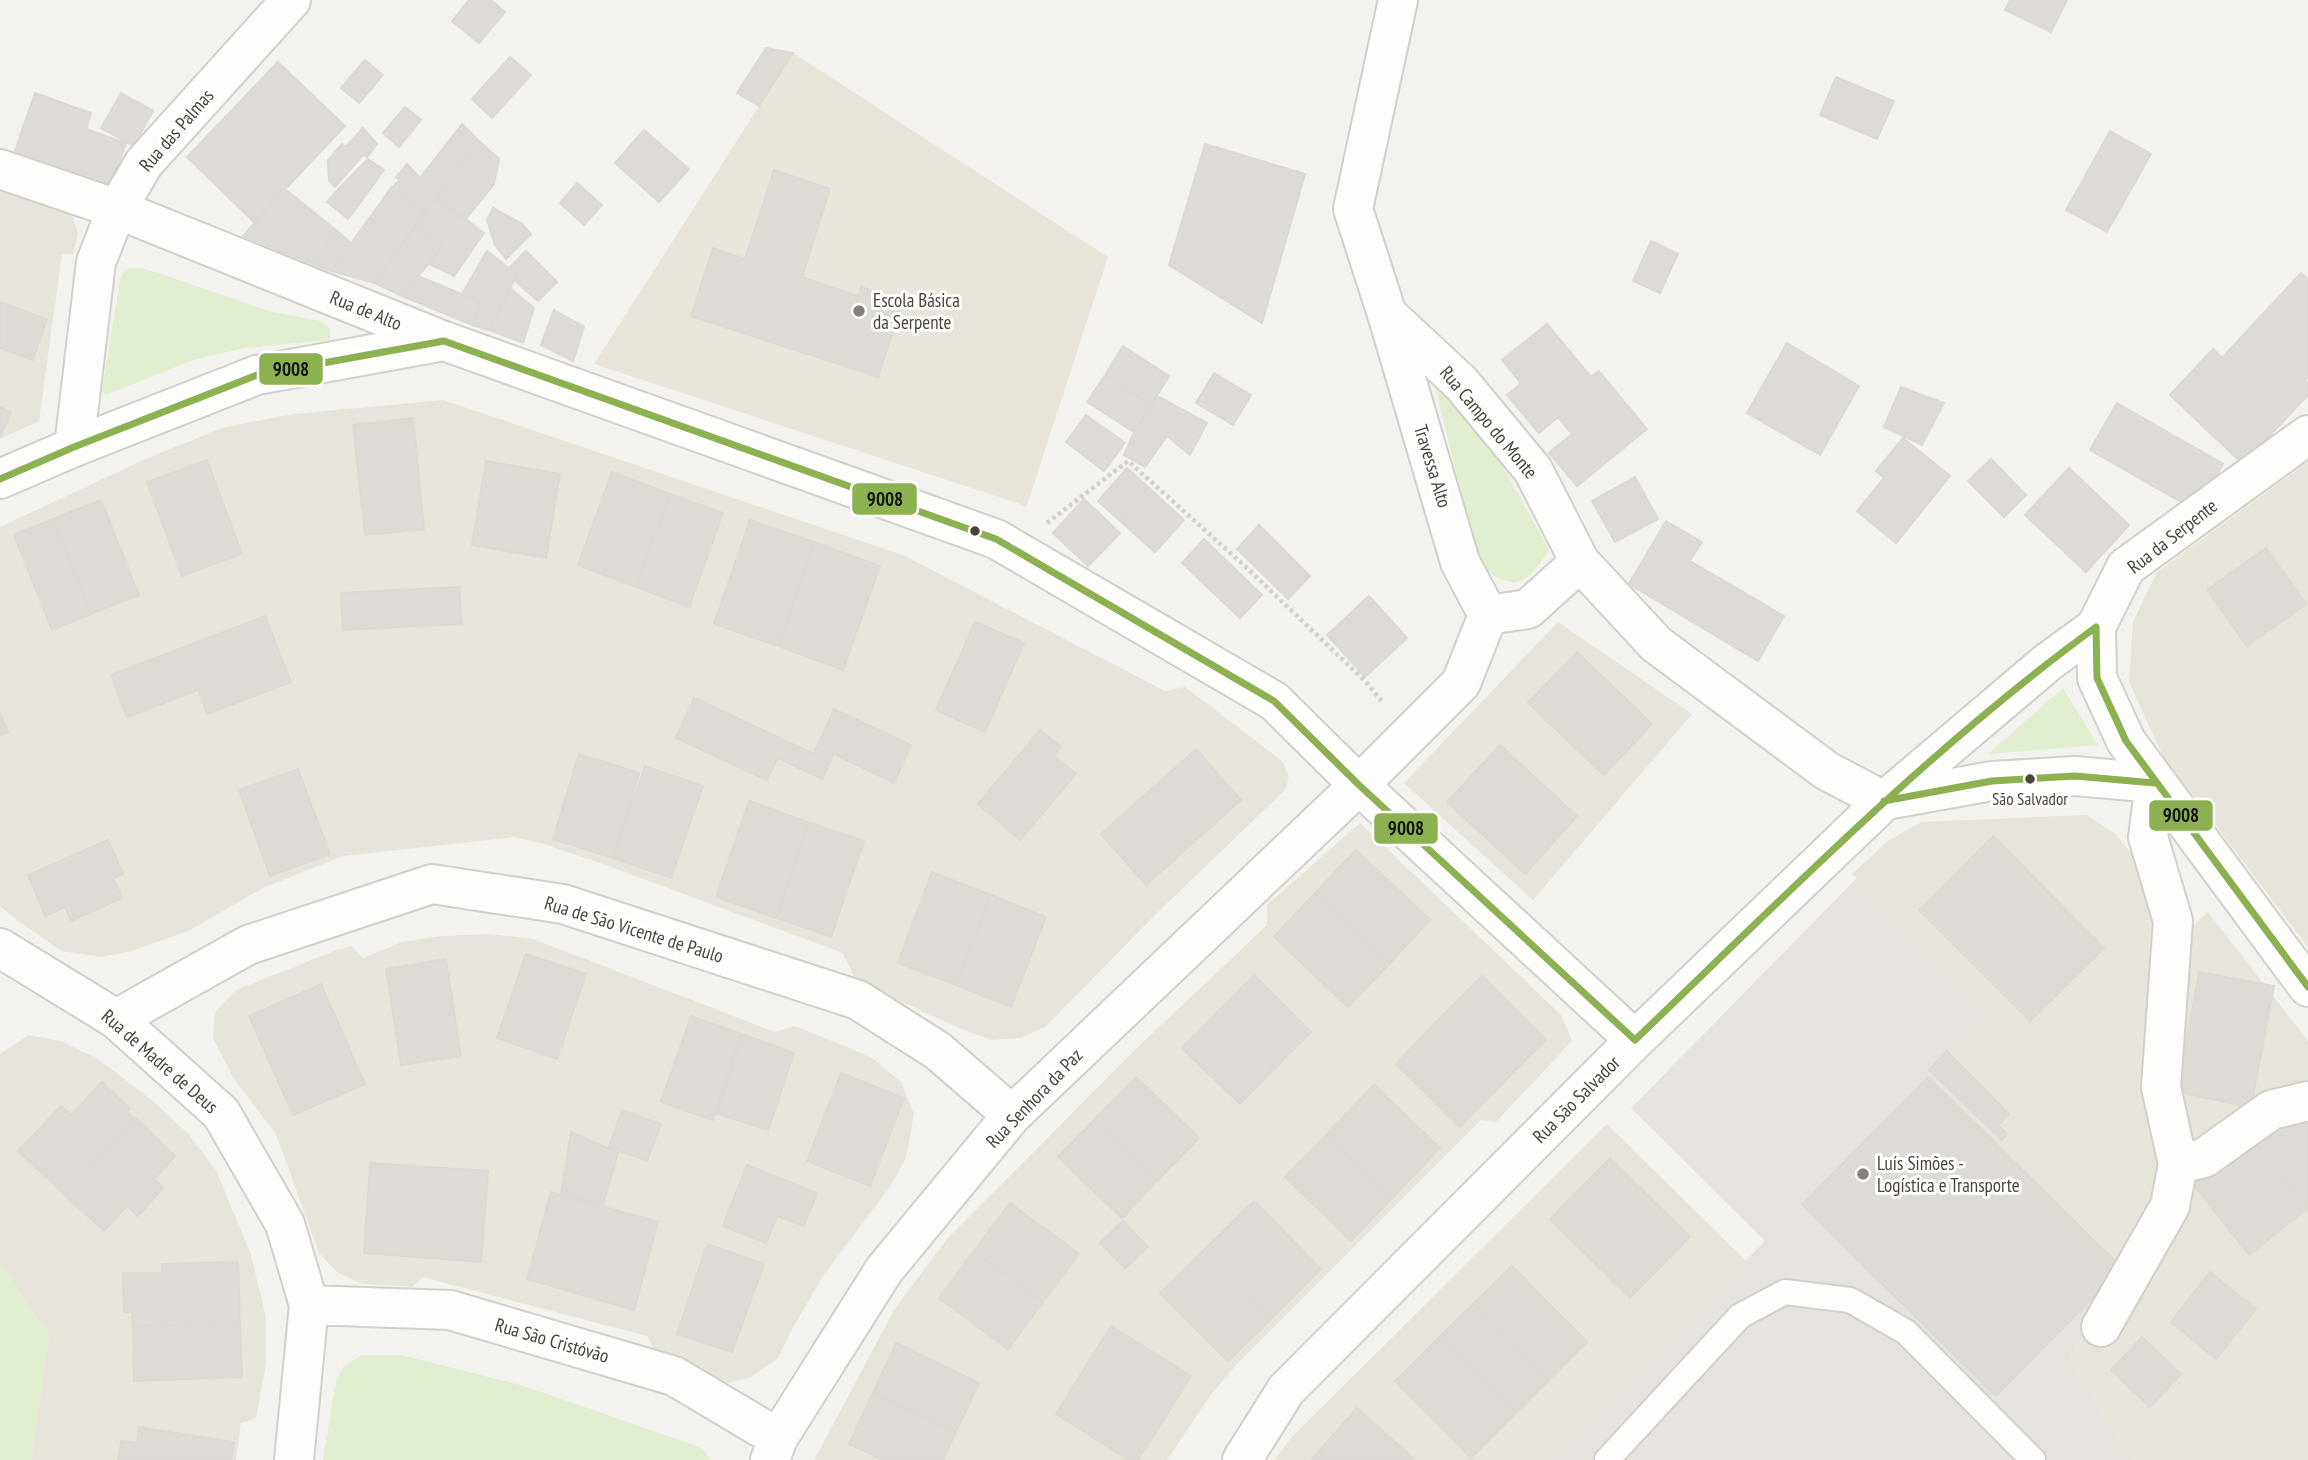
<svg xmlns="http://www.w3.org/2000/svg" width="2308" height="1460" viewBox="0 0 2308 1460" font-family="'PT Sans Narrow',sans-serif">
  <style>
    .residential { fill: #e7e4dc }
    .industrial { fill: #e6e2de }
    .education { fill: #eae5da }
    .green { fill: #e1eecf }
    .building { fill: #dedbd6; stroke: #dcd9d4; stroke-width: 2 }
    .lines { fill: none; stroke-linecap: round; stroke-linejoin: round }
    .service-casing { stroke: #d2d0cb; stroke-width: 28 }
    .minor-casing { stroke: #d2d0cb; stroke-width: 42 }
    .tertiary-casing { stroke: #d2d0cb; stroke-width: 42 }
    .path { stroke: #d3d2cc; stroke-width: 4.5; stroke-dasharray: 3.5 3.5; stroke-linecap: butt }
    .service { stroke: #fdfdfc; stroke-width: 24 }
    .minor { stroke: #fdfdfc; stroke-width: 38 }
    .tertiary { stroke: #fdfdfc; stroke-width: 38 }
    .bus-1-casing { stroke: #fff; stroke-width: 12 }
    .bus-1 { stroke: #8cb151; stroke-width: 7 }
    .poi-dot { fill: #868178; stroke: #fff; stroke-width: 2.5 }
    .bus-dot { fill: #4b4439; stroke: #fff; stroke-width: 2.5 }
    .labels { text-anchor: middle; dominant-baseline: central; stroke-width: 6; stroke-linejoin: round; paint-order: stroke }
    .bus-label { font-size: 17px; fill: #4b4439; stroke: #fff }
    .street-label { font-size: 19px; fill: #4b4439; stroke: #fff }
    .poi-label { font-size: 19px; fill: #4b4439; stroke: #fff; text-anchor: start }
    .line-badge { stroke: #fff; stroke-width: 2.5 }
    .pale-badge-label { font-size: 19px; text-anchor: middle; font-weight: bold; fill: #111 }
  </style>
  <rect width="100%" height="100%" fill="#f4f2ee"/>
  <path class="residential" d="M0 181 69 208 78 233 73 254H62L39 421 0 439Z
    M443 400 903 555 1165 691 1185 687 1282 761 1289 776 1286 789 1158 912 1045 1027 1020 1038 992 1040 961 1029 856 981 843 953 600 863 544 844 515 837 343 856 263 888 188 931 132 951 101 957 61 951 9 914 0 906V527L148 458 225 427 294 414Z
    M2308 462V947L2163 756 2129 682 2133 622 2157 572Z
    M1558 622 1692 714 1533 900 1404 783Z
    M2087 815 2115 834 2149 875 2158 924 2163 1157 2155 1220 2126 1272 1928 1077 1991 1009 1852 874 1888 841 1921 822Z
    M1360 823 1561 1015 1572 1041 1496 1122 1481 1120 1236 1365 1209 1397 1167 1460H814L894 1310 947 1239 1137 1048 1267 925V905Z
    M2208 912 2308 1041V1080L2200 1143 2181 1134 2182 935Z
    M490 934 533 939 775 1032 795 1026 871 1057 901 1082 914 1114 906 1158 889 1188 823 1276 791 1331 778 1358 751 1377 722 1385 661 1362 647 1336 423 1277 412 1287 362 1284 337 1272 319 1253 276 1134 234 1079 213 1038 215 1012 236 990 337 950 351 946 363 958 402 942 441 936Z
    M29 1035 60 1041 98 1059 153 1101 189 1135 216 1170 251 1255 266 1318V1364L256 1418 241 1423 236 1460H31L49 1334 0 1265V1054Z
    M2308 1115V1460H2134L2101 1411 2070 1357 2193 1184Z
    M1607 1124 1746 1261 1550 1460H1274L1292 1437Z"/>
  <path class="industrial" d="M1857 878 1992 1009 1928 1077 2126 1272 2070 1357 2101 1411 2134 1460H1550L1765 1241 1631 1108Z"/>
  <path class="education" d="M793 53 1108 257 1026 508 1017 503 594 364Z"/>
  <path class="green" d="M129 268H141L161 274 272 312 321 321 330 329V340L244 348 193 360 106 395 102 391 120 280 124 271Z
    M1432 373 1482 429 1549 550C1525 587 1513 593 1478 563Z
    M2063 688 2098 745 1988 754Z
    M0 1265 49 1334 31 1460H0Z
    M362 1355H401L524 1386 702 1448 711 1460H323L336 1382 343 1367Z"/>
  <path class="building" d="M469 0H491L505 12 479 43 452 21Z
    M2010 0H2067L2051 32 2005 10Z
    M766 48 793 53 759 106 737 93Z
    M510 57 531 75 492 118 472 99Z
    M365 60 383 75 359 103 341 88Z
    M278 62 345 126 254 222 187 157Z
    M1836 77 1894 101 1877 139 1820 115Z
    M35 93 91 113 86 129 126 143 110 190 13 157Z
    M121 93 153 111 134 146 101 128Z
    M405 107 421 120 399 147 383 133Z
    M462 124 478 140 437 198 425 212 392 187 400 180 396 177 407 164 420 178Z
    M363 128 377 144 367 157 363 155 335 187 329 181 328 160 342 144 346 147Z
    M644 130 689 169 659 202 615 163Z
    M2110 131 2151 154 2107 232 2066 210Z
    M478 140 499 159 494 184 465 220 437 198Z
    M1205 144 1305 174 1262 323 1169 265Z
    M368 159 384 170 360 203 341 186Z
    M774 170 830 189 802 277 858 296 861 287 903 301 878 377 691 316 713 248 745 259Z
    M577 183 602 205 584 225 560 203Z
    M341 186 360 203 348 219 327 202Z
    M392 187 425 212 375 283 331 271Z
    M285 189 336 230 313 264 243 236Z
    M437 198 484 233 454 276 429 264 443 246 416 225Z
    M493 208 521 223 531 234 506 259 495 245 487 220Z
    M416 225 443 246 402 296 375 283Z
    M336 230 351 243 331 271 313 264Z
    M1651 241 1678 254 1660 293 1633 281Z
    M487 251 517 275 489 330 472 325 481 302 462 294Z
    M526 251 557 282 538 301 515 281 517 275 509 268Z
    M2301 273 2308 280V377L2304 381 2308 384V395L2243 464 2170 395 2213 349 2222 358Z
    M418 276 481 302 472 325 402 296Z
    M510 288 534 308 523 343 489 330Z
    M0 302 47 319 33 360 0 348Z
    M554 310 584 327 573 361 541 345Z
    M1547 324 1591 377 1599 371 1647 429 1577 486 1549 453 1572 434 1558 417 1539 433 1507 395 1521 383 1502 360Z
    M1787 343 1859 386 1820 455 1747 413Z
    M1123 346 1169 376 1151 405 1105 375Z
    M1214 373 1251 395 1233 425 1196 403Z
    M1105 375 1151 405 1134 432 1087 402Z
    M1901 387 1944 403 1922 445 1884 427Z
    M1157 396 1207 423 1190 455 1167 436 1145 467 1124 455 1134 432Z
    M2117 403 2223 464 2197 511 2090 450Z
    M0 407 11 412 1 435 0 434Z
    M1086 415 1125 443 1104 471 1066 442Z
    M413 418 424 529 365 535 353 425Z
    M1903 438 1950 476 1896 543 1857 511 1884 478 1876 471Z
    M1991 459 2026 495 2004 517 1968 481Z
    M207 460 242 554 182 576 147 482Z
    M486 461 560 474 546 558 472 545Z
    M1127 468 1148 487 1119 520 1098 501Z
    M2069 468 2129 525 2086 572 2025 515Z
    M612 472 670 494 636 587 578 565Z
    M1635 477 1658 519 1615 542 1592 501Z
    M1148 487 1184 520 1155 552 1119 520Z
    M670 494 723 513 689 607 636 587Z
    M1084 499 1120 533 1088 566 1053 533Z
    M101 500 139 595 91 614 53 519Z
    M53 519 91 614 52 630 14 535Z
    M750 520 814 542 778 646 714 624Z
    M1666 521 1702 542 1690 561 1784 616 1758 661 1629 584Z
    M1259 525 1310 576 1288 599 1237 549Z
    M1204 539 1262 595 1240 618 1182 563Z
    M814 542 880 566 843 670 778 646Z
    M2266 548 2306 604 2247 646 2207 590Z
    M459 587 462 624 343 630 341 593Z
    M1369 596 1407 638 1365 677 1327 635Z
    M265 616 291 682 207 714 198 690 127 717 111 675Z
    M975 622 1024 643 985 732 936 710Z
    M1577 652 1652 724 1604 775 1528 703Z
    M694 698 814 754 834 709 911 745 894 783 834 754 822 779 778 758 767 780 676 738Z
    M0 714 8 732 0 736Z
    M1040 730 1061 747 1054 756 1076 774 1020 840 978 804Z
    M1500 745 1577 816 1525 874 1447 802Z
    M1196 749 1241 800 1146 885 1101 834Z
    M579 754 639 773 613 858 553 839Z
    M645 766 703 786 671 878 613 858Z
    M298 769 330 854 270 876 239 790Z
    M749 801 808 822 776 918 716 897Z
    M808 822 864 841 831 937 776 918Z
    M1993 836 2104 948 2030 1021 1919 910Z
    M108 840 123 874 113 878 122 898 71 921 65 907 45 916 28 875Z
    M1356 850 1430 920 1390 963 1315 893Z
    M932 872 991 895 956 985 898 963Z
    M1315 893 1390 963 1348 1007 1274 937Z
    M991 895 1046 917 1011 1007 956 985Z
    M526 954 586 974 557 1059 497 1038Z
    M446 959 461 1056 401 1065 386 969Z
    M2199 972 2274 986 2251 1107 2177 1092Z
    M1254 975 1311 1032 1274 1069 1217 1012Z
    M1482 976 1546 1039 1504 1082 1440 1018Z
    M321 984 365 1084 293 1115 249 1016Z
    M1217 1012 1274 1069 1240 1104 1182 1048Z
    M691 1016 742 1034 713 1120 661 1102Z
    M1440 1018 1504 1082 1460 1127 1396 1064Z
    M742 1034 794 1053 768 1130 716 1113Z
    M1947 1051 2009 1114 1998 1125 2007 1134 2002 1140 1929 1070Z
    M841 1073 904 1098 870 1186 807 1161Z
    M1136 1077 1199 1138 1157 1181 1094 1120Z
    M1928 1077 2122 1268 1996 1396 1802 1205Z
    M102 1082 130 1109 127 1112 136 1119 65 1195 18 1151 61 1106 71 1115Z
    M1374 1085 1440 1148 1392 1198 1326 1135Z
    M622 1110 661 1124 647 1161 609 1147Z
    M2308 1117V1208L2307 1209 2251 1138Z
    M136 1119 175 1156 154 1179 163 1188 138 1216 127 1206 104 1231 65 1195Z
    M1094 1120 1157 1181 1122 1218 1058 1157Z
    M571 1132 618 1153 603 1204 561 1193Z
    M1326 1135 1392 1198 1351 1241 1285 1177Z
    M2251 1138 2307 1209 2249 1255 2193 1184Z
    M1610 1158 1690 1237 1630 1298 1550 1219Z
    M370 1163 488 1171 481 1262 364 1253Z
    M747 1165 817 1193 804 1226 777 1216 766 1243 723 1226Z
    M551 1192 658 1222 634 1310 527 1279Z
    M1254 1201 1321 1269 1272 1318 1205 1249Z
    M1010 1203 1079 1254 1043 1302 974 1251Z
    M1123 1221 1148 1247 1125 1268 1100 1243Z
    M707 1244 764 1264 732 1352 677 1334Z
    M1205 1249 1272 1318 1228 1361 1160 1293Z
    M974 1251 1043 1302 1008 1349 939 1298Z
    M238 1262 240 1323 133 1326 132 1312H124L123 1273H162V1264Z
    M1512 1266 1587 1342 1549 1380 1474 1303Z
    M2210 1272 2256 1309 2216 1359 2171 1322Z
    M1474 1303 1549 1380 1517 1412 1441 1335Z
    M240 1323 242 1377 134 1381 133 1326Z
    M1111 1326 1191 1376 1138 1460H1129L1056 1414Z
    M1441 1335 1517 1412 1471 1458 1395 1381Z
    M2142 1337 2181 1374 2150 1407 2111 1370Z
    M896 1343 979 1383 956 1432 873 1393Z
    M873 1393 956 1432 943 1460H884L849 1444Z
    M1357 1408 1415 1460H1329L1319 1451Z
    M139 1427 234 1442 231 1460H118L121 1441 137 1443Z
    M1319 1451 1329 1460H1311Z"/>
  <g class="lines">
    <defs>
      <path id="service" d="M1607 1460 1740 1316 1785 1292 1850 1300 1906 1332 2033 1460"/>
      <path id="minor" d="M0 169 117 209 444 341 996 539 1274 701 1359 785 1635 1040
        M1388 315 1461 383 1533 470 1580 562 1656 644 1827 771 1884 801
        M74 447 96 262 117 209 144 163 291 0
        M0 479 74 447 257 375 444 341
        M1488 615 1528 609 1580 562
        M1886 800 1992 781 2075 776 2155 783 2148 837 2173 921 2161 1087 2178 1164 2170 1206 2101 1327
        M0 948 116 1019 221 1113 285 1224 309 1305 294 1460
        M116 1019 248 945 432 884 563 904 858 1000 938 1051 1012 1115
        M2178 1164 2204 1158 2271 1110 2308 1101
        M309 1305 450 1310 674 1376 778 1438
        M770 1460 778 1438 884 1270 1012 1115 1359 785 1461 683 1488 615 1460 562 1387 314 1353 209 1398 0
        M1242 1460 1286 1390 1635 1040 1884 801 2048 662 2096 627"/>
      <path id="tertiary" d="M2308 435 2126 567 2096 627 2097 678 2126 741 2308 987"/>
    </defs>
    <use href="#service" class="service-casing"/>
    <use href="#minor" class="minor-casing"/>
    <use href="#tertiary" class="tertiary-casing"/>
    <path class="path" d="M1047 523 1128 461 1247 568 1366 682 1383 703"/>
    <use href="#service" class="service"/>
    <use href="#minor" class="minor"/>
    <use href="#tertiary" class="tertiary"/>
    <defs>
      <path id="bus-1" d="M0 479 74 447 257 375 444 341 996 539 1274 701 1359 785 1635 1040
        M2096 627 2097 678 2126 741 2308 987
        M1884 801 1992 781 2075 776 2155 783
        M1635 1040C1784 897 1929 749 2096 627"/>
    </defs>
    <use href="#bus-1" class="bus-1-casing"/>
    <use href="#bus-1" class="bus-1"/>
  </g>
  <g class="poi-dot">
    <circle cx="859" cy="311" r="7"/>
    <circle cx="1863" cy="1174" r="7"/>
  </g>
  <g class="bus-dot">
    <circle cx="975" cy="531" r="6"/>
    <circle cx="2030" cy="779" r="6"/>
  </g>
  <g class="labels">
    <g class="bus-label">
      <text x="2030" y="799">São Salvador</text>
    </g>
    <g class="street-label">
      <text transform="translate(176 130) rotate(-49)">Rua das Palmas</text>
      <text transform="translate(366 310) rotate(22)">Rua de Alto</text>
      <text transform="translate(1489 422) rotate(50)">Rua Campo do Monte</text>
      <text transform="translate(1433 466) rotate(73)">Travessa Alto</text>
      <text transform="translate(2172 536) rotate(-38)">Rua da Serpente</text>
      <text transform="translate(634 929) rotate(17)">Rua de São Vicente de Paulo</text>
      <text transform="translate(160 1061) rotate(41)">Rua de Madre de Deus</text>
      <text transform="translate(1034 1098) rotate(-46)">Rua Senhora da Paz</text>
      <text transform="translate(1576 1099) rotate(-45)">Rua São Salvador</text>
      <text transform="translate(552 1340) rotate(16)">Rua São Cristóvão</text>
    </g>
    <g class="poi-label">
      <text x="873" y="300">Escola Básica<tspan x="873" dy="22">da Serpente</tspan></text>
      <text x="1877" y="1163">Luís Simões -<tspan x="1877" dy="22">Logística e Transporte</tspan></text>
    </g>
  </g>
  <g class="line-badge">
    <rect x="258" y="352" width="66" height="34" rx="7" fill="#8cb151"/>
    <rect x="851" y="482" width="67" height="34" rx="7" fill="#8cb151"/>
    <rect x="2148" y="799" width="66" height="33" rx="7" fill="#8cb151"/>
    <rect x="1373" y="812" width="66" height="33" rx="7" fill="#8cb151"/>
  </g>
  <g class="pale-badge-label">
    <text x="291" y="376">9008</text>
    <text x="885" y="506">9008</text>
    <text x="2181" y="822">9008</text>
    <text x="1406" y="835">9008</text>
  </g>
</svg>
